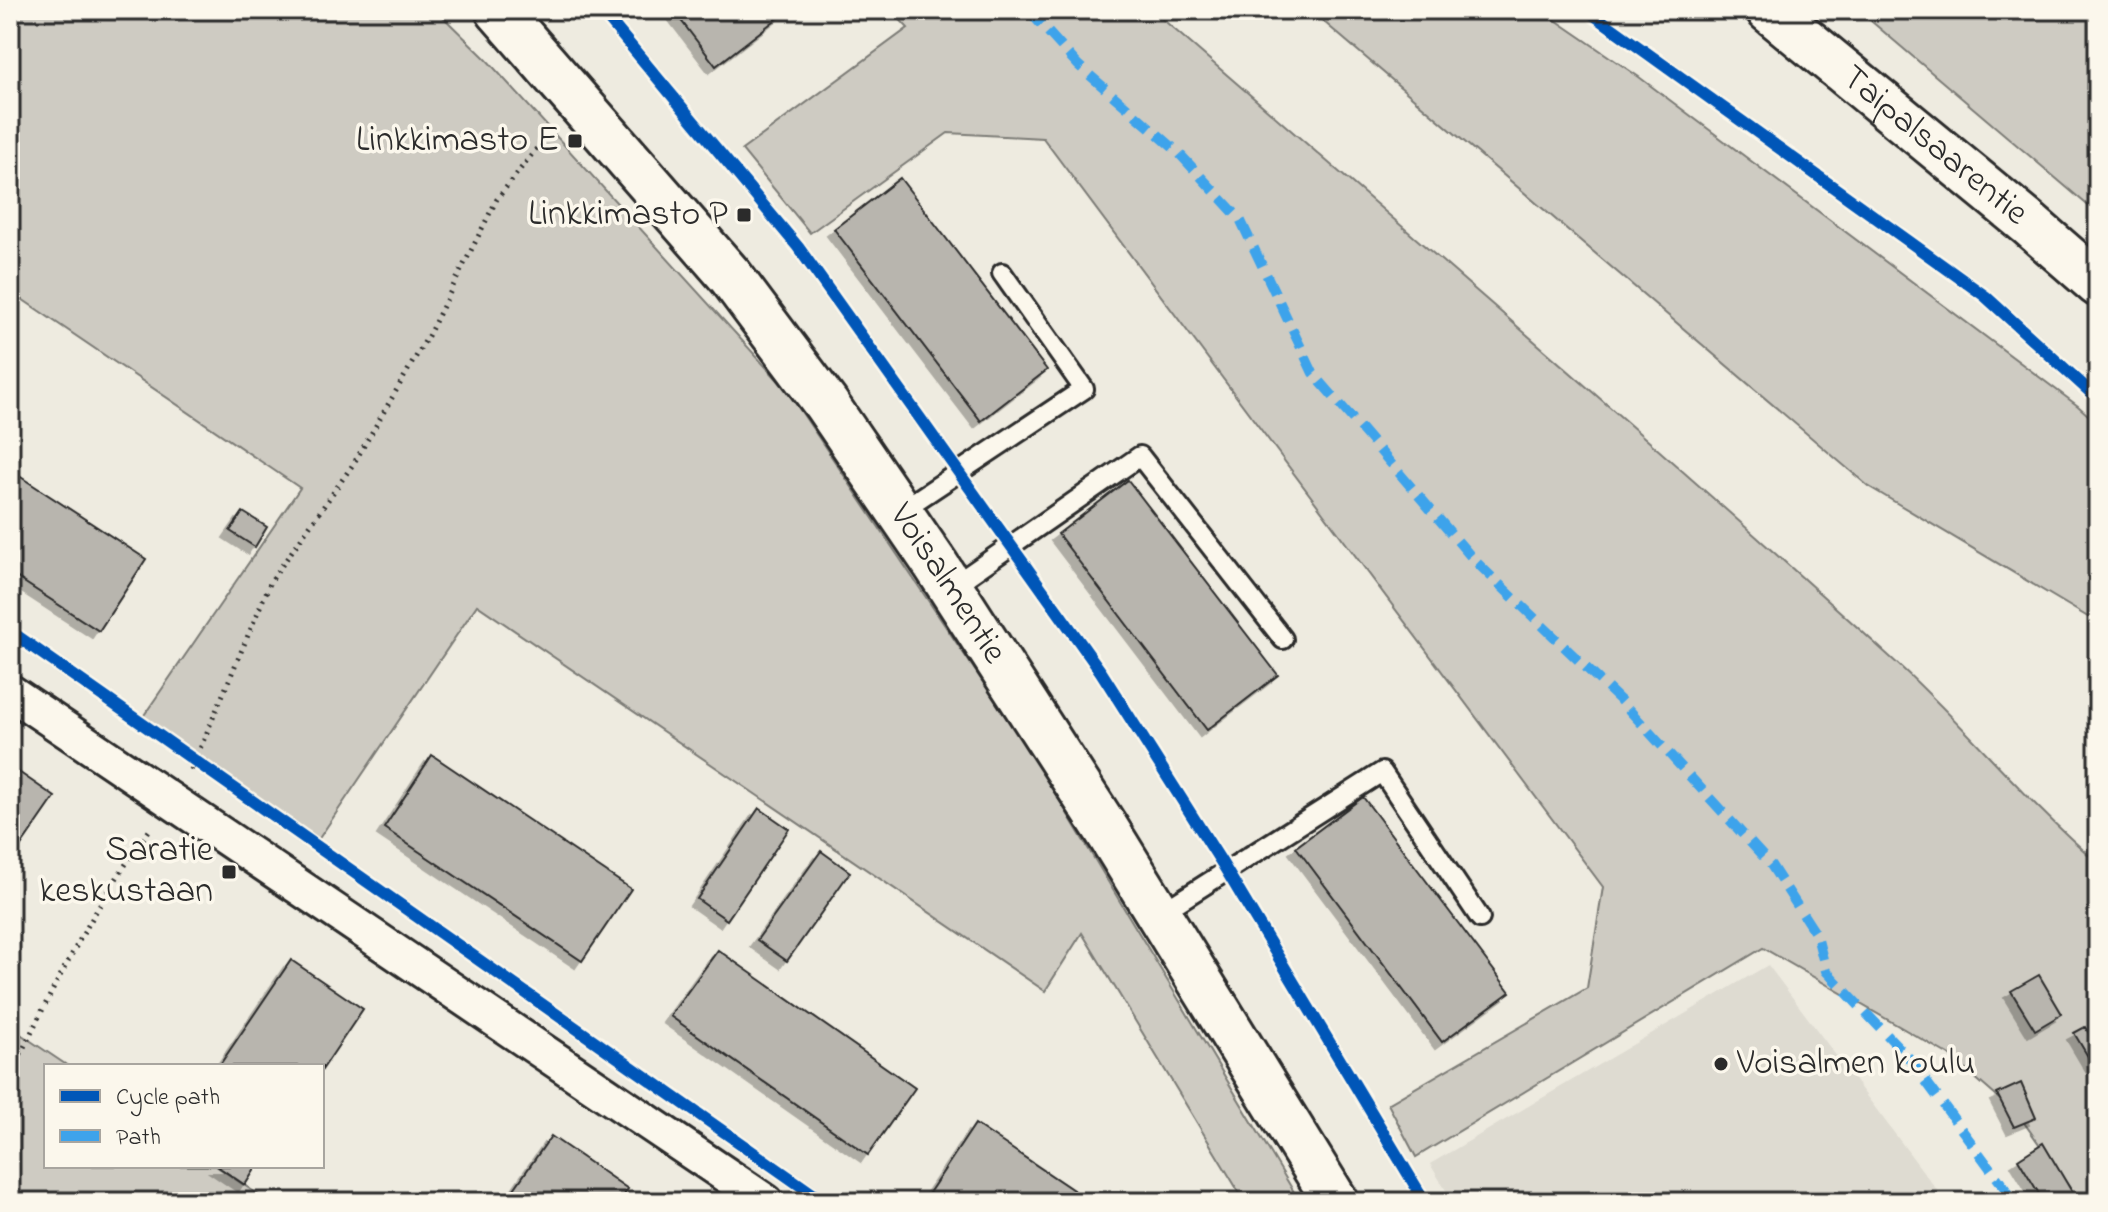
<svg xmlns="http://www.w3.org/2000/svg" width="2108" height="1212" viewBox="0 0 2108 1212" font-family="'Indie Flower',sans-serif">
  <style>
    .built { fill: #dedbd1 }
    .green { fill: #cecbc2; stroke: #7c7b76; stroke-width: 2 }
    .building { fill: #b8b5ae; stroke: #2b2b2b; stroke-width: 2; filter: url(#shadow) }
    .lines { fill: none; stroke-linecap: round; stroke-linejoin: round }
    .lane-casing { stroke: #2b2b2b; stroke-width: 24 }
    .street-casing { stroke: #2b2b2b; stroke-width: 40 }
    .secondary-casing { stroke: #2b2b2b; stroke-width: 50 }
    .path { stroke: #2b2b2b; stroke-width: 5; stroke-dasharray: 2 6; stroke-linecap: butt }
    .lane { stroke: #fbf7ec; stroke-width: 18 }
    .street { stroke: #fbf7ec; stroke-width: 34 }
    .secondary { stroke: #fbf7ec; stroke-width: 44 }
    .quiet { stroke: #3ea3eb; stroke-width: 10; stroke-dasharray: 20 10; stroke-linecap: butt }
    .cycleway-casing { stroke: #fbf7ec; stroke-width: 17 }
    .cycleway { stroke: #0057b8; stroke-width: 12 }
    .poi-dot { fill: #2b2b2b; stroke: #fbf7ec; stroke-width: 3 }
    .labels { text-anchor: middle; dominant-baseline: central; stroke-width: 7; stroke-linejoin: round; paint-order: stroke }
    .poi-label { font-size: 36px; fill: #2b2b2b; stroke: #fbf7ec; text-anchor: end }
    .street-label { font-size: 36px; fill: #2b2b2b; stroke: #fbf7ec }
  </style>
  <defs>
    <filter id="shadow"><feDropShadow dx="-7" dy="7" stdDeviation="0" flood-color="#0004"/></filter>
  </defs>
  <rect width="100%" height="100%" fill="#eeebe0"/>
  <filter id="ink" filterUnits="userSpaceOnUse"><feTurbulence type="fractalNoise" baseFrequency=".0125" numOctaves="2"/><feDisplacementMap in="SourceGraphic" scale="16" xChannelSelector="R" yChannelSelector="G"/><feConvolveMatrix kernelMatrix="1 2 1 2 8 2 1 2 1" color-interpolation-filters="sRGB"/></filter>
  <g filter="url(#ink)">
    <path class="built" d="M1768 965 1946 1202H1453L1430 1164Z"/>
    <path class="green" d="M10 10H436L486 59 786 389 1034 758 1300 1202H1245L1082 933 1045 991 477 605 318 840 136 727 300 488 10 291Z
      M891 10H1152C1399 224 1647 436 1889 656 1962 721 2023 799 2098 863V1202H2080L2020 1117 1949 1055 1763 948 1416 1157 1388 1104 1587 988 1603 887 1043 138 948 133 810 233 742 150 908 28Z
      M1310 10H1541L1639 77 2078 406 2098 424V623L1868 486Z
      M1858 10H2098V214Z
      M10 1027 68 1066H46V1166H216L269 1202H10Z"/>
    <path class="building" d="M673 10H786L787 11 716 66Z
      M900 178 1047 370 981 421 834 229Z
      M10 470 146 559 99 631 10 573Z
      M1128 480 1278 675 1207 730 1058 534Z
      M243 512 267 527 255 547 230 531Z
      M432 755 631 889 582 961 384 828Z
      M10 766 55 797 10 862Z
      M1363 797 1510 992 1442 1042 1296 847Z
      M759 808 789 829 727 920 697 899Z
      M821 851 850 872 787 961 757 940Z
      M718 950 915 1088 868 1155 670 1016Z
      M291 960 363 1009 322 1070V1066H219Z
      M2039 975 2062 1014 2035 1030 2011 991Z
      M2085 1027 2098 1047V1063L2093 1065 2074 1033Z
      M2021 1083 2036 1118 2014 1127 1997 1094Z
      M975 1124 1091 1202H942L929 1193Z
      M551 1136 628 1189 619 1202H505Z
      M2043 1143 2078 1202H2044L2018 1159Z
      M217 1166H257L245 1185Z"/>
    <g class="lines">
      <defs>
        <path id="lane" d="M899 512 1084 389 1002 273
          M950 588 1140 456 1283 639
          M1159 914 1382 772 1480 918"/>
        <path id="street" d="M10 692 766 1202"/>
        <g id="secondary">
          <path id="s1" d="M498 10 731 277 826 404 936 565 1105 827 1336 1202"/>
          <path id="s2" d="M1769 10 2028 223 2098 284"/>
        </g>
      </defs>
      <use href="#lane" class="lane-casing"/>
      <use href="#street" class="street-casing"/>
      <use href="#secondary" class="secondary-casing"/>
      <path class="path" d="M191 770 271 581 354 463 428 336 497 199 551 130
        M10 1076C52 989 94 906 151 828"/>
      <use href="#lane" class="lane"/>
      <use href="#street" class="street"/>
      <use href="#secondary" class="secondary"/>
      <path class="quiet" d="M1028 10 1078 65 1177 151 1240 219 1313 373 1474 560 1620 700 1771 865 1817 936 1826 971 1908 1057 2015 1202"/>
      <defs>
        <path id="cycleway" d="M601 10 798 247 1101 672 1222 863 1425 1202
          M1587 10 1985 296 2098 399
          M10 631 824 1202"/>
      </defs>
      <use href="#cycleway" class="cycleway-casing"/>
      <use href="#cycleway" class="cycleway"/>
    </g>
  </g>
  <g class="poi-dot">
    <rect x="567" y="133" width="16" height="16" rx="4"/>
    <rect x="736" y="207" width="16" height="16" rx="4"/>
    <rect x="221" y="864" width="16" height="16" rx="4"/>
    <circle cx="1721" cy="1064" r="8"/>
  </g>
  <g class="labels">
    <g class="poi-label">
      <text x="559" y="141">Linkkimasto E</text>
      <text x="728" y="215">Linkkimasto P</text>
      <text x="213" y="851">Saratie<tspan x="213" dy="41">keskustaan</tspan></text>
      <text x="1737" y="1064" text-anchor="start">Voisalmen koulu</text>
    </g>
    <g class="street-label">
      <text stroke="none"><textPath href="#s2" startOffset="214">Taipalsaarentie</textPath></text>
      <text stroke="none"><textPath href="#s1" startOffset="730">Voisalmentie</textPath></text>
    </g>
  </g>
  <rect width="2108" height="1212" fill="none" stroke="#fbf7ec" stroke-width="40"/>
  <rect x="20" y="20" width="2068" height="1172" fill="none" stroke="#2b2b2b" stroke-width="3" filter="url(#ink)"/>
  <rect x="44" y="1064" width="280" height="104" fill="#fbf7ec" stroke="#a8a59f" stroke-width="2"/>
  <rect x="60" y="1090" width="40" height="12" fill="#0057b8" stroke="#a8a59f" stroke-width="2"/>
  <text x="116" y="1104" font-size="24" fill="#2b2b2b">Cycle path</text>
  <rect x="60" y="1130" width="40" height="12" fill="#3ea3eb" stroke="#a8a59f" stroke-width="2"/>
  <text x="116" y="1144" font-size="24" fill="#2b2b2b">Path</text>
</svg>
